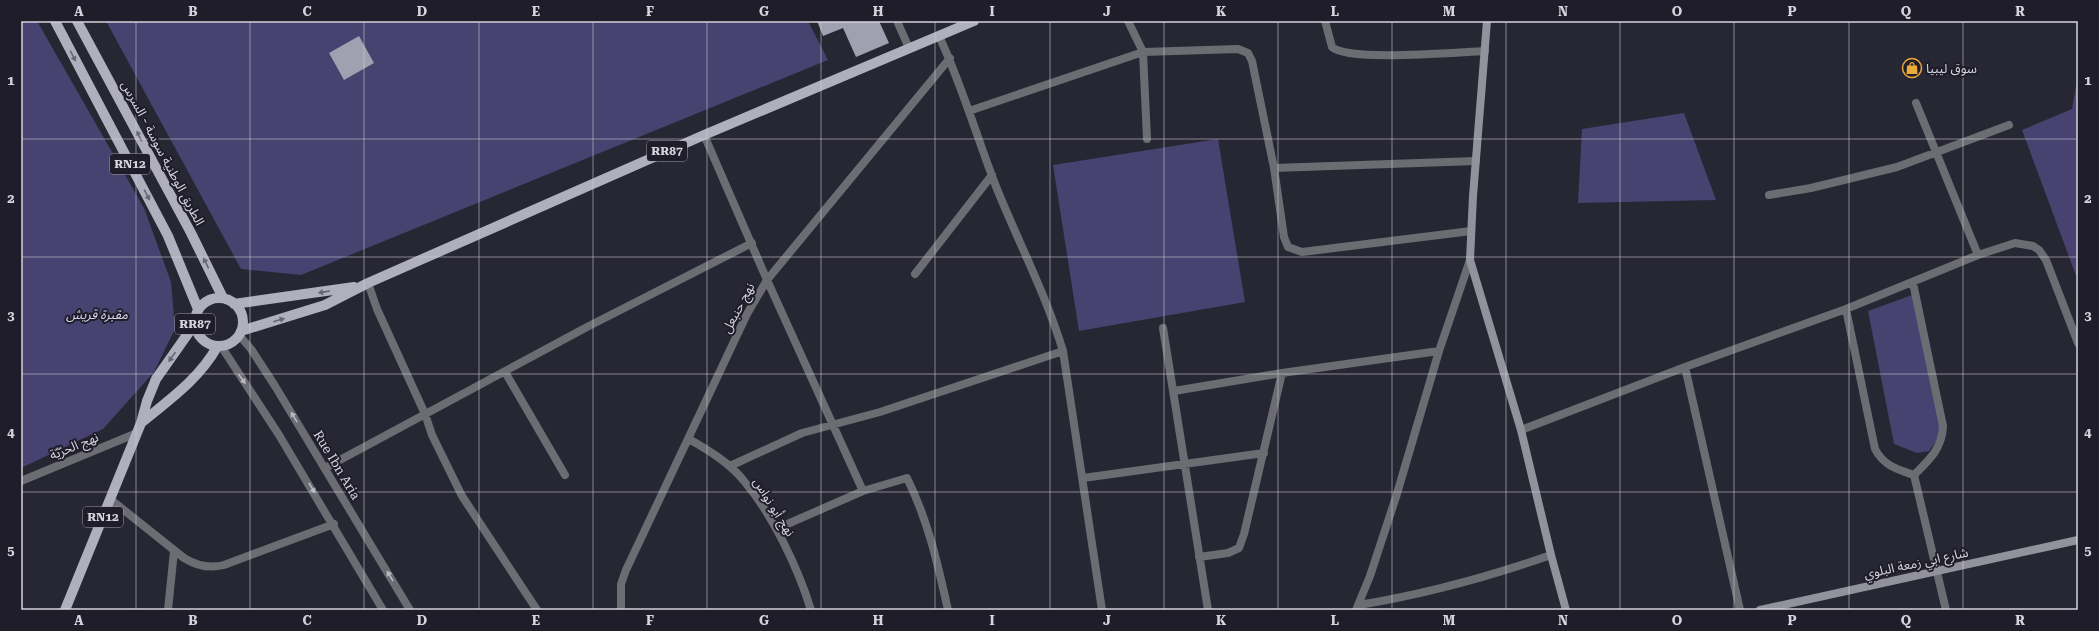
<svg xmlns="http://www.w3.org/2000/svg" width="2099" height="631" viewBox="0 0 2099 631" font-family="'Roboto Serif','Noto Sans Arabic',serif">
  <style>
    .green { fill: #474270 }
    .building { fill: #a0a0b0 }
    .lines { fill: none; stroke-linecap: round; stroke-linejoin: round }
    .street { stroke: #6c6c73; stroke-width: 8 }
    .secondary { stroke: #92929d; stroke-width: 8 }
    .primary { stroke: #b0afbe; stroke-width: 10 }
    .oneway { fill: #676674 }
    .oneway2 { fill: #babac2 }
    .grid { fill: none; stroke: #d4d4dd; stroke-width: 1; stroke-opacity: 0.55 }
    .labels { text-anchor: middle; dominant-baseline: central; stroke-width: 4; stroke-linejoin: round; paint-order: stroke }
    .shield { fill: #1e1d29; stroke: #9d9da7; stroke-width: 1 }
    .shield-label { font-size: 12px; font-weight: bold; fill: #d4d4dd }
    .poi-label { font-size: 13px; fill: #d4d4dd; stroke: #1e1d29; text-anchor: start }
    .street-label { font-size: 13px; fill: #d4d4dd; stroke: #1e1d29 }
    .park-label { font-size: 13px; font-style: italic; fill: #d8d7ee; stroke: #1e1d29 }
    .neatline { fill: none; stroke: #d4d4dd; stroke-width: 1.5 }
    .grid-label { font-size: 13px; text-anchor: middle; font-weight: bold; fill: #d4d4dd }
  </style>
  <rect width="100%" height="100%" fill="#272633"/>
  <path class="green" d="M21 21H37L144 208 171 282 175 329 154 372 103 429 21 468Z
    M106 21H808L828 60 301 275 241 269Z
    M2078 75V281L2022 130 2072 109Z
    M1684 113 1716 200 1578 203 1582 129Z
    M1218 139 1245 302 1079 331 1053 165Z
    M1915 294 1943 431 1929 451 1917 453 1894 444 1868 311Z"/>
  <path class="building" d="M817 21H879L889 43 856 57 843 28 823 36Z
    M359 36 374 63 344 80 329 53Z"/>
  <g class="lines">
    <path class="street" d="M897 21 909 48
      M1128 21 1143 52 1147 139
      M1325 21 1332 47C1348 62 1457 52 1485 51
      M939 36C962 85 977 138 997 189 1019 243 1046 295 1063 351L1102 610
      M1916 103 1978 255
      M969 111 1143 52 1238 49 1248 53 1252 61 1274 168 1284 237 1288 247 1302 252 1471 231
      M704 135 767 280 863 491
      M1274 168 1476 161
      M1769 195 1811 188 1897 167 2009 125
      M915 274 992 175
      M368 283 377 309 425 414 432 435 462 496 537 610
      M1913 283 1943 426C1942 449 1929 460 1914 475
      M1846 309 1875 449C1884 466 1897 469 1914 475
      M1163 328 1208 610
      M239 335 251 349 275 386 410 610
      M221 346 279 435 383 610
      M1685 367 1740 610
      M505 372 565 475
      M1174 391 1282 373 1439 351
      M1521 430 1685 367 1846 309 1978 255 2015 243 2033 246 2039 250 2046 260 2078 343
      M689 439C708 450 730 463 744 481 773 515 798 568 811 610
      M730 466 802 433 880 412 1063 351
      M325 468 587 327 752 243
      M1914 475 1946 610
      M1083 478 1264 453
      M21 481 137 433
      M110 499 184 558C197 566 209 569 224 565L334 524
      M776 529 863 491 907 478C928 520 938 565 948 610
      M1199 557 1228 553 1239 548 1244 534 1282 373
      M1359 605C1425 594 1488 577 1551 555
      M168 610 174 551
      M621 610V584L626 570 747 314 767 280 950 58
      M1356 610 1370 576 1396 497 1439 351 1470 260"/>
    <path class="secondary" d="M1487 21 1473 196 1470 260 1521 430 1551 555 1566 610
      M1760 610 2078 540"/>
    <path class="primary" d="M55 21 168 236 198 309
      M77 21 191 233 223 298
      M195 322a24 24 0 1 1 48 0a24 24 0 1 1-48 0Z
      M234 304 354 287
      M241 331 325 305 368 283 704 135 974 21
      M141 423C169 400 199 379 217 347
      M65 610 141 423 147 401 156 379 194 325"/>
  </g>
  <defs><path id="oneway-solid" d="M-6-.8H1V-3.2L6.5 0L1 3.2V.8H-6Z"/></defs>
  <g class="oneway">
    <use href="#oneway-solid" transform="translate(73 56) rotate(62)"/>
    <use href="#oneway-solid" transform="translate(139 136) rotate(-118)"/>
    <use href="#oneway-solid" transform="translate(147 195) rotate(62)"/>
    <use href="#oneway-solid" transform="translate(206 263) rotate(-116)"/>
    <use href="#oneway-solid" transform="translate(324 292) rotate(171)"/>
    <use href="#oneway-solid" transform="translate(279 320) rotate(-16)"/>
    <use href="#oneway-solid" transform="translate(172 357) rotate(125)"/>
  </g>
  <g class="oneway2">
    <use href="#oneway-solid" transform="translate(242 379) rotate(55)"/>
    <use href="#oneway-solid" transform="translate(294 417) rotate(-121)"/>
    <use href="#oneway-solid" transform="translate(312 488) rotate(59)"/>
    <use href="#oneway-solid" transform="translate(390 576) rotate(-121)"/>
  </g>
  <path class="grid" d="M136 21V610M250 21V610M364 21V610M479 21V610M593 21V610M707 21V610M821 21V610M935 21V610M1050 21V610M1164 21V610M1278 21V610M1392 21V610M1506 21V610M1620 21V610M1734 21V610M1849 21V610M1963 21V610M21 139H2078M21 257H2078M21 374H2078M21 492H2078"/>
  <defs>
    <symbol id="shop-ring" viewBox="-11 -11 22 22"><circle r="9.5" fill="#1e1d29" stroke="#ebaa39" stroke-width="1.5"/><path d="M-5-2.5h2.3a2.7 3.5 0 0 1 5.4 0H5L5.5 6h-11ZM-1.5-2.5h3a1.5 2.3 0 0 0-3 0Z" fill="#ebaa39"/></symbol>
  </defs>
  <g fill-rule="evenodd">
    <use href="#shop-ring" x="1901" y="57" width="22" height="22"/>
  </g>
  <g class="labels">
    <g class="shield">
      <rect x="647" y="141" width="40" height="20" rx="3"/>
      <rect x="110" y="154" width="40" height="20" rx="3"/>
      <rect x="175" y="314" width="40" height="20" rx="3"/>
      <rect x="83" y="507" width="40" height="20" rx="3"/>
    </g>
    <g class="shield-label">
      <text x="667" y="151">RR87</text>
      <text x="130" y="164">RN12</text>
      <text x="195" y="324">RR87</text>
      <text x="103" y="517">RN12</text>
    </g>
    <g class="poi-label">
      <text x="1926" y="68">سوق ليبيا</text>
    </g>
    <g class="street-label">
      <text transform="translate(163 153) rotate(62)">الطريق الوطنية سوسة - السرس</text>
      <text transform="translate(738 308) rotate(-62)">نهج حنبعل</text>
      <text transform="translate(74 446) rotate(-22)">نهج الحرّيّة</text>
      <text transform="translate(337 465) rotate(59)">Rue Ibn Aria</text>
      <text transform="translate(774 507) rotate(58)">نهج أبو نواس</text>
      <text transform="translate(1916 563) rotate(-12)">شارع ابي زمعة البلوي</text>
    </g>
    <g class="park-label">
      <text x="97" y="314">مقبرة قريش</text>
    </g>
  </g>
  <rect width="2099" height="631" fill="none" stroke="#1e1d29" stroke-width="44"/>
  <rect x="22" y="22" width="2055" height="587" class="neatline"/>
  <g class="grid-label">
    <text x="79" y="16">A</text>
    <text x="193" y="16">B</text>
    <text x="307" y="16">C</text>
    <text x="422" y="16">D</text>
    <text x="536" y="16">E</text>
    <text x="650" y="16">F</text>
    <text x="764" y="16">G</text>
    <text x="878" y="16">H</text>
    <text x="992" y="16">I</text>
    <text x="1107" y="16">J</text>
    <text x="1221" y="16">K</text>
    <text x="1335" y="16">L</text>
    <text x="1449" y="16">M</text>
    <text x="1563" y="16">N</text>
    <text x="1677" y="16">O</text>
    <text x="1792" y="16">P</text>
    <text x="1906" y="16">Q</text>
    <text x="2020" y="16">R</text>
    <text x="11" y="85">1</text>
    <text x="2088" y="85">1</text>
    <text x="11" y="203">2</text>
    <text x="2088" y="203">2</text>
    <text x="11" y="320">3</text>
    <text x="2088" y="320">3</text>
    <text x="11" y="437">4</text>
    <text x="2088" y="437">4</text>
    <text x="11" y="555">5</text>
    <text x="2088" y="555">5</text>
    <text x="79" y="625">A</text>
    <text x="193" y="625">B</text>
    <text x="307" y="625">C</text>
    <text x="422" y="625">D</text>
    <text x="536" y="625">E</text>
    <text x="650" y="625">F</text>
    <text x="764" y="625">G</text>
    <text x="878" y="625">H</text>
    <text x="992" y="625">I</text>
    <text x="1107" y="625">J</text>
    <text x="1221" y="625">K</text>
    <text x="1335" y="625">L</text>
    <text x="1449" y="625">M</text>
    <text x="1563" y="625">N</text>
    <text x="1677" y="625">O</text>
    <text x="1792" y="625">P</text>
    <text x="1906" y="625">Q</text>
    <text x="2020" y="625">R</text>
  </g>
</svg>
